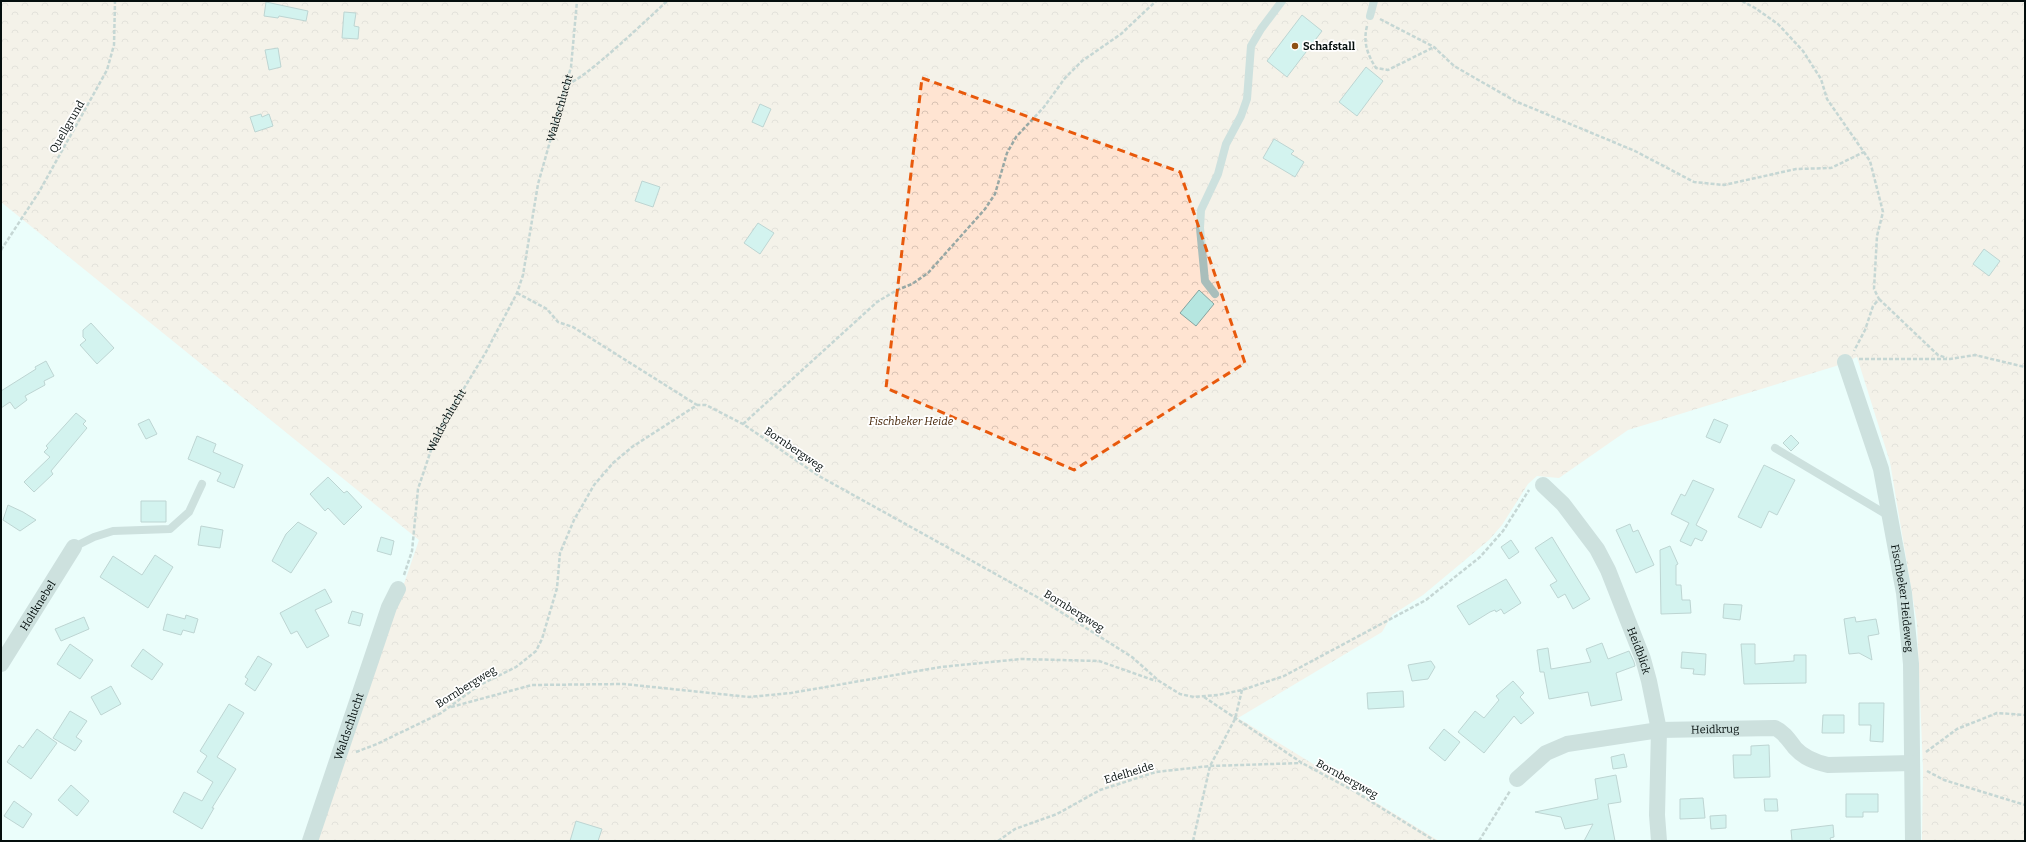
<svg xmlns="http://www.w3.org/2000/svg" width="2026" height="842" viewBox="0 0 2026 842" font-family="Bitter,serif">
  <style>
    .park { fill: url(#park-crowns) }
    .building { fill: #b5e6e0; stroke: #86a4a0 }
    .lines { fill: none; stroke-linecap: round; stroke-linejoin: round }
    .path { stroke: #98a8a5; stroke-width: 2.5; stroke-dasharray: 4 2; stroke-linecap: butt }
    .lane { stroke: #a9bebb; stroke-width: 8 }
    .street { stroke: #a9bebb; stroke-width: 16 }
    .marked { fill: none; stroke: #e8590c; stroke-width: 3; stroke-dasharray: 8 5; stroke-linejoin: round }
    .poi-dot { fill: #8d4f13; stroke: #fff; stroke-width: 1.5 }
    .labels { text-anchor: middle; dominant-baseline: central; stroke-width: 3.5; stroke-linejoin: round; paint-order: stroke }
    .poi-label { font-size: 11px; font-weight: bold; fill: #040e0d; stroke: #fff; text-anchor: start }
    .street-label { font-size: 11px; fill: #040e0d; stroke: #fff }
    .park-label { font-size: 11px; font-style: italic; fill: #472608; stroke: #fff }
  </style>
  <defs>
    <pattern id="park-crowns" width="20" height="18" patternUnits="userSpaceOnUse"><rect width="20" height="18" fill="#ffe4d2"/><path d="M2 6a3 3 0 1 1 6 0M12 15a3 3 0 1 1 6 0" fill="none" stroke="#d9c2b3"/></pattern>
  </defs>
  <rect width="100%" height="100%" fill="#ebfefb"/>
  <path class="park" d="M1 1H2025V841H1922L1923 769 1917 623 1890 462 1857 357 1836 366 1628 430 1559 478 1537 476 1528 484 1502 525 1489 540 1423 595 1392 615 1382 632 1238 718 1439 841H316L419 540 1 202Z"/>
  <path class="building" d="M266 2 308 11 306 21 279 16 278 18 264 16Z
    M344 12 356 13 354 26 359 27 358 39 342 38Z
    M1302 15 1322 31 1287 77 1267 61Z
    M278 48 281 67 269 70 265 50Z
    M1366 67 1383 81 1357 116 1339 102Z
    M760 104 771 109 763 127 752 122Z
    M261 114 262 117 269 114 273 126 255 132 250 117Z
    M1274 139 1294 151 1291 154 1304 162 1295 177 1263 158Z
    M642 181 660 187 653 207 635 201Z
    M758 223 774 233 760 254 744 243Z
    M1984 249 2000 261 1989 276 1973 264Z
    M1199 290 1214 304 1196 326 1180 313Z
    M91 323 114 348 97 364 80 345 86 340 83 337V330Z
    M46 361 54 376 44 381 45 385 25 396 27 400 15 409 10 402 1 408V391L36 369 35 367Z
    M76 413 86 421 83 424 87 428 51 471 53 474 34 492 24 482 50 457 44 452 48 448 46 446Z
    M149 419 157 434 146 439 138 424Z
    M1714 419 1728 425 1720 443 1706 437Z
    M1791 435 1799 443 1791 451 1783 443Z
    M197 436 216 444 213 452 243 465 234 488 217 481 221 473 188 459Z
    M1764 465 1795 480 1777 515 1769 511 1761 528 1738 517Z
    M328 477 344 493 347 491 362 507 344 525 328 508 325 511 310 494Z
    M1693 480 1714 489 1696 525 1707 531 1702 541 1695 538 1691 546 1680 541 1689 523 1671 514 1681 494 1685 496Z
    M141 501H166V522H141Z
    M8 505 23 512 36 520 20 531 3 520Z
    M298 522 317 533 291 573 272 561 286 534Z
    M1630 524 1633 532 1638 530 1654 565 1636 573 1616 530Z
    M201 526 223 530 220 548 198 545Z
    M381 537 394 541 391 555 377 551Z
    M1552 537 1590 599 1573 609 1565 594 1558 598 1550 585 1557 581 1535 548Z
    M1511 540 1519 552 1509 559 1501 547Z
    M1670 546 1678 564 1676 565V585H1681L1682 600H1690L1691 613 1661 614 1660 550Z
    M155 555 173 567 148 608 100 577 113 556 142 575Z
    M1506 579 1521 603 1504 614 1501 609 1496 612 1495 610 1490 612 1469 625 1457 606Z
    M325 589 332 602 315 610 329 636 307 648 297 631 291 634 280 613Z
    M1724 604 1742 605 1740 620 1723 618Z
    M352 611 363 614 360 626 348 623Z
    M167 614 185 619 186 615 198 619 194 633 183 630 181 635 163 630Z
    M84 617 89 629 61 641 55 629Z
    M1855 617 1856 622 1876 619 1879 634 1868 636 1872 660 1859 653 1849 654 1844 619Z
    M1602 643 1608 659 1629 651 1634 662 1635 666 1616 673 1622 700 1591 706 1588 692 1549 699 1544 672H1540L1537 650 1548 648 1551 669 1591 662 1586 649Z
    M70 644 93 660 80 679 57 664Z
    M1741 644H1755V664L1794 661V655H1806V683L1744 684Z
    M143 649 163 664 152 680 131 666Z
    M1682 652 1706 654 1705 675 1693 674 1694 669 1681 668Z
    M258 656 272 664 255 691 245 684 248 679 245 677Z
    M1431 661 1435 667 1428 679 1412 681 1408 665Z
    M1513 681 1524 693 1520 697 1534 713 1521 724 1514 716 1484 753 1458 732 1475 711 1484 718 1499 700 1496 696Z
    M111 686 121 704 101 715 91 697Z
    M1403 691 1404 707 1368 709 1367 693Z
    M1859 703H1884L1883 742 1870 741 1871 725H1859Z
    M229 704 244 713 217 757 236 769 212 808H214L202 829 173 812 184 792 202 801 213 782 197 772 207 756 200 751Z
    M70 711 87 721 76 737 82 741 75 751 53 738Z
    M1823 715H1844V733H1822Z
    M37 729 57 743 31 779 7 762 19 745 23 748Z
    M1444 729 1460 742 1445 761 1429 748Z
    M1769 745 1770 777 1734 778 1733 755H1751V746Z
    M1624 754 1627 767 1613 769 1611 757Z
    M1616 775 1621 802 1608 804 1615 841H1584L1593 824 1565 829 1561 817 1535 812 1598 799 1595 779Z
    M71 785 89 801 77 816 58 800Z
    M1846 794H1878V812H1863V817H1846Z
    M1703 798 1705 818 1680 819V799Z
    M1764 799H1777L1778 811H1765Z
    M14 801 32 814 23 828 4 816Z
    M1726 815V828L1711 829 1710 816Z
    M576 821 602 829 598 841H570Z
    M1833 825 1834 837 1830 838 1831 841H1792L1791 830Z"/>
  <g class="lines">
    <g class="path">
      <path d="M1742 1 1755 8 1778 24 1803 51 1821 79 1827 99 1870 161 1883 212 1877 236 1874 289 1879 299 1873 306 1865 330 1854 351"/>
      <path d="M1380 19 1434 47 1454 66 1515 101 1635 151 1694 182 1724 185 1796 169 1831 168 1864 152"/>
      <path d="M1367 26C1363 42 1367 54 1376 68L1388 70 1434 47"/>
      <path d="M567 84C583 81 651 16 667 1"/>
      <path d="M1 250 39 192 107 70 114 45 115 1"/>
      <path d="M517 293 547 309 558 322 573 327 697 405"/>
      <path d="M1879 299 1938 355 1947 358"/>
      <path d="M1859 359H1950L1975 355 2025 367"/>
      <path d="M743 424 877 302 897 290 912 284 928 273 985 209 995 194 1007 153 1016 137 1044 107 1065 78 1082 61 1121 34 1156 1"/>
      <path id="s1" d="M404 575 412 551 418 489 433 444 446 418 486 352 517 293 523 275 538 184 571 67 577 1"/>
      <path d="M1204 697 1302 763 1354 791 1435 841"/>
      <path d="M451 707 532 685 624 684 749 697 791 693 941 667 1021 659 1099 661 1156 681"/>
      <path d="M356 752 377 744 441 713 478 686 516 667 536 651 542 639 557 588 560 553 574 520 594 485 613 463 632 447 697 405H706L743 424 819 476 1037 597 1132 657 1159 681 1180 694 1194 697 1218 695 1242 690 1284 676 1426 600 1480 557 1503 531 1529 490"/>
      <path d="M1926 752 1957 729 1997 713 2025 715"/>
      <path d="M1927 771 1944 780 2025 805"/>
      <path d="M998 841 1015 829 1057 814 1100 790 1156 772 1210 766 1302 763"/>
      <path d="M1193 841 1210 766 1235 719 1242 690"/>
      <path d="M1479 841 1510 791"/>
    </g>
    <path class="lane" d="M1370 16 1374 1
      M1215 294 1205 281 1200 228 1201 210 1218 174 1226 144 1241 116 1247 99 1251 46 1261 29 1282 1
      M1775 448 1889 516
      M74 547 94 537 113 531 170 529 189 512 202 484"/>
    <g class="street">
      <path id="s2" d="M1845 362 1881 469 1904 593 1911 664 1913 841"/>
      <path id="s3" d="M1543 485 1563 504 1597 549 1608 570 1643 659 1649 681 1659 730 1657 815 1659 841"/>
      <path id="s4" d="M1 664 74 547"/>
      <path id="s5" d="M1517 779 1546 753 1567 744 1659 730 1775 728C1784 732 1789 740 1795 748 1804 758 1815 762 1828 765L1912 763"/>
      <path id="s6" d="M310 841 389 607 398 589"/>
    </g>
  </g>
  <path d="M0 0H2026V842H0ZM922 78 1180 172 1245 363 1074 470 886 388Z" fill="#ebfefb" fill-opacity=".55" fill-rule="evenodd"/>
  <path class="marked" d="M922 78 1180 172 1245 363 1074 470 886 388Z"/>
  <circle class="poi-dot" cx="1295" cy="46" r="4"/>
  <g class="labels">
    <g class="poi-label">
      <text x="1303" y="46">Schafstall</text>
    </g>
    <g class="street-label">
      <text stroke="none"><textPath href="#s1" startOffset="498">Waldschlucht</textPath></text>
      <text transform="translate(67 127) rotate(-60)">Quellgrund</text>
      <text stroke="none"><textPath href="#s1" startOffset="162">Waldschlucht</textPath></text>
      <text transform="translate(794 449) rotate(34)">Bornbergweg</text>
      <text stroke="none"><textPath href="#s2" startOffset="244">Fischbeker Heideweg</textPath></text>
      <text stroke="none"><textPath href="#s4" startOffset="69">Holtknebel</textPath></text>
      <text transform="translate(1074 611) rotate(32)">Bornbergweg</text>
      <text stroke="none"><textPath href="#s3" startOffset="194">Heidblick</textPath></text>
      <text transform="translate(466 687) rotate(-32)">Bornbergweg</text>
      <text stroke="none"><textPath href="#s6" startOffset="121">Waldschlucht</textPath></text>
      <text stroke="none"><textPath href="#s5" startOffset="211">Heidkrug</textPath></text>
      <text transform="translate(1129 773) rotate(-17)">Edelheide</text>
      <text transform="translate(1347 779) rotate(29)">Bornbergweg</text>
    </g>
    <g class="park-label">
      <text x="911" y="421">Fischbeker Heide</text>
    </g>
  </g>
  <rect width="2026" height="842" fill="none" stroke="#040e0d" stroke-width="4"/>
</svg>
